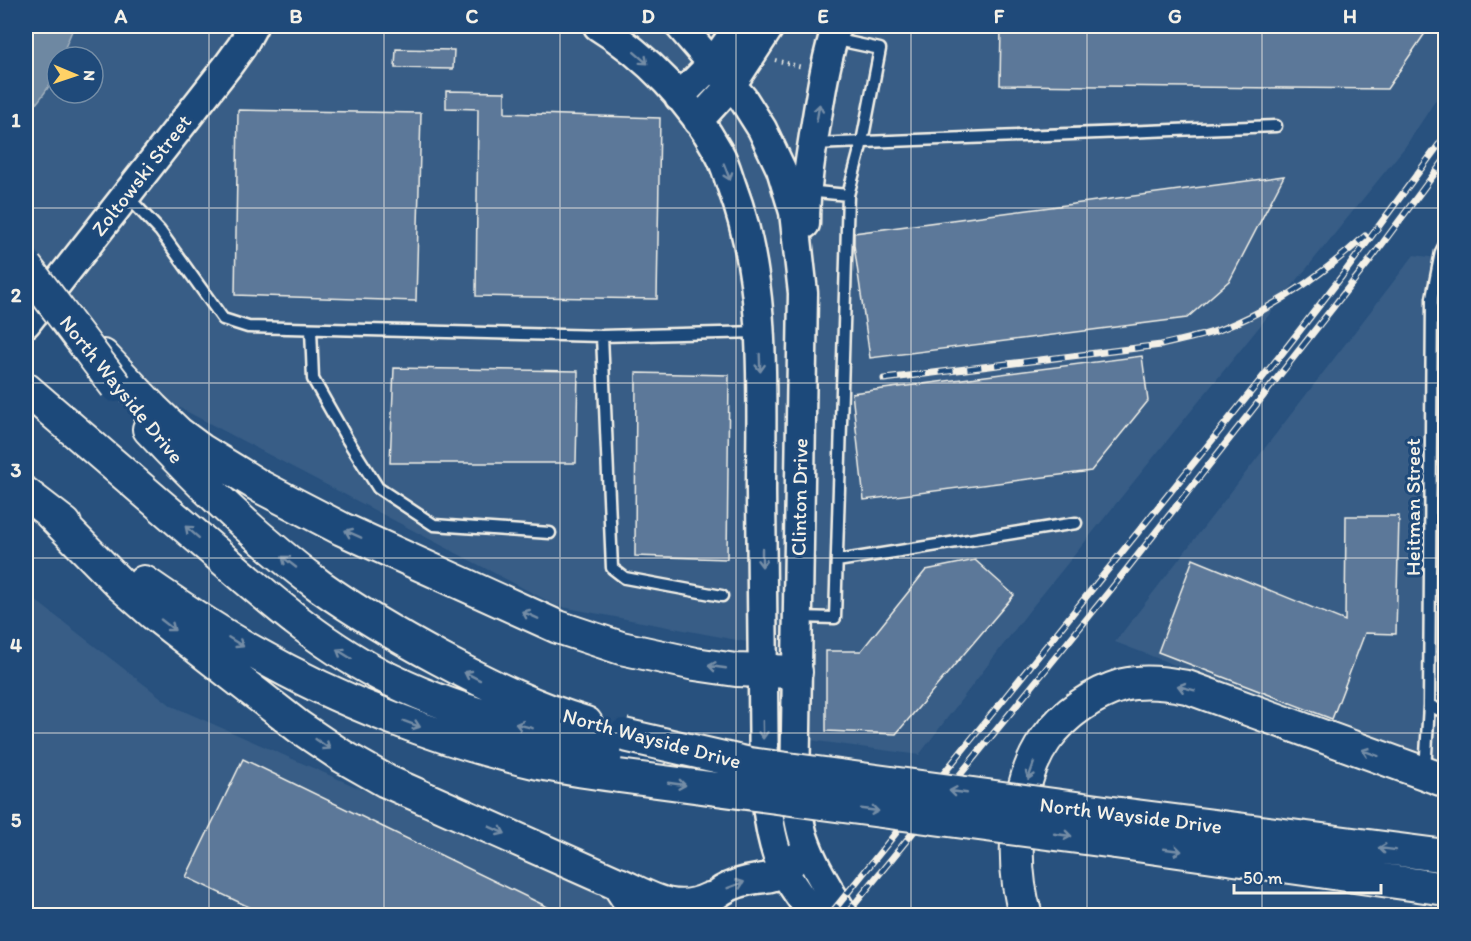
<svg xmlns="http://www.w3.org/2000/svg" width="1471" height="941" viewBox="0 0 1471 941" font-family="Itim,sans-serif">
  <style>
    .built { fill: #375d86; fill-rule: evenodd }
    .water { fill: #6e88a2; stroke: #a4b2be; stroke-width: 1.5 }
    .building { fill: #5b7899; stroke: #f4f1e8; stroke-width: 1.5 }
    .lines { fill: none; stroke-linecap: round; stroke-linejoin: round }
    .lane-casing { stroke: #f4f1e8; stroke-width: 15 }
    .secondary-casing { stroke: #f4f1e8; stroke-width: 33 }
    .primary-casing { stroke: #f4f1e8; stroke-width: 36 }
    .path { stroke: #f4f1e8; stroke-width: 4; stroke-dasharray: 1.5 4.5; stroke-linecap: butt }
    .lane { stroke: #1f4a7a; stroke-width: 10 }
    .secondary { stroke: #1f4a7a; stroke-width: 28 }
    .primary { stroke: #1f4a7a; stroke-width: 32 }
    .rail-casing { stroke: #f4f1e8; stroke-width: 7 }
    .rail { stroke: #1f4a7a; stroke-width: 4.5; stroke-dasharray: 14; stroke-linecap: butt }
    .primary-bridge-casing { stroke: #f4f1e8; stroke-width: 36; stroke-linecap: butt }
    .primary-bridge { stroke: #1f4a7a; stroke-width: 32 }
    .oneway { stroke: #748da6 }
    .grid { fill: none; stroke: #f4f1e8; stroke-width: 1.5; stroke-opacity: 0.55 }
    .labels { text-anchor: middle; dominant-baseline: central; stroke-width: 6; stroke-linejoin: round; paint-order: stroke }
    .street-label { font-size: 21px; fill: #f4f1e8; stroke: #1f4a7a }
    .neatline { fill: none; stroke: #f4f1e8; stroke-width: 2 }
    .grid-label { font-size: 20px; text-anchor: middle; font-weight: bold; fill: #f4f1e8 }
  </style>
  <rect width="100%" height="100%" fill="#28517e"/>
  <filter id="ink" filterUnits="userSpaceOnUse"><feTurbulence type="fractalNoise" baseFrequency=".0167" numOctaves="2"/><feDisplacementMap in="SourceGraphic" scale="12" xChannelSelector="R" yChannelSelector="G"/><feConvolveMatrix kernelMatrix="1 2 1 2 8 2 1 2 1" color-interpolation-filters="sRGB"/></filter>
  <g filter="url(#ink)">
    <path class="built" d="M72 26H1445V86L1405 147 1029 611 919 755 809 740 811 654 557 606 142 388 26 239V97ZM57 57H93V93H57Z
      M1414 255 1445 259V769L1115 642Z
      M26 593 172 706 511 855 668 915H26Z"/>
    <path class="water" d="M26 26H74L61 57H57C57 82 41 98 26 116Z"/>
    <path class="building" d="M1001 26H1430L1387 89 1000 85Z
      M396 49 454 50 453 69 395 68Z
      M446 91 505 92V113L660 118 657 299 476 296 478 109 446 108Z
      M238 110 421 113 416 301 235 295Z
      M1284 176 1230 280 1187 318 870 358 854 245V233Z
      M1142 356 1148 401 1091 471 864 500 852 393Z
      M394 368 578 371 576 463H390Z
      M636 373 729 375 727 559 635 556Z
      M1346 516H1399L1396 634 1365 633 1332 719 1158 652 1193 559 1345 621Z
      M975 560 1014 595 896 734 826 731V651H861L926 570Z
      M243 759 564 915H266L186 877Z"/>
    <g class="lines">
      <defs>
        <path id="lane" d="M813 144 1276 126
          M806 191 848 195 862 142 880 49 833 39
          M126 195 160 231 223 319 248 327 602 336 759 332
          M311 329 313 379 347 439 378 488 434 525 550 533
          M602 336 612 568 625 578 722 596
          M1432 519H1446
          M837 561 1076 523
          M800 617 835 618 848 195
          M1429 705 1446 713
          M1425 771 1429 705 1432 298 1441 252 1446 242"/>
        <path id="secondary" d="M598 26C647 56 691 102 719 153 725 163 728 176 732 187 768 283 761 391 761 492 762 589 763 686 764 783 768 813 771 846 785 873 793 888 804 901 814 916
          M680 26 743 99 762 129 781 169 794 212 803 293 795 792C797 808 799 824 804 839 813 866 830 891 844 916
          M679 97 713 63 739 26
          M698 121 732 84 770 26
          M805 224C805 188 811 153 817 117 822 86 827 55 837 26
          M26 323 229 64 242 46 253 26
          M697 916C713 893 729 883 757 879 766 878 776 877 784 871 789 868 793 861 797 857"/>
        <path id="primary" d="M103 356 153 409 178 433 201 450 261 487 342 529 558 627 621 648 695 664 736 670 796 672
          M26 389C86 441 147 494 208 546 266 596 322 647 391 680 473 720 565 739 654 751
          M149 429C202 486 258 540 320 586 358 613 399 637 440 659 487 684 535 708 586 723
          M26 494 65 524
          M50 513 121 585 154 614 299 727 342 756 386 781 618 884 639 916
          M144 582C180 607 217 632 255 653 338 701 440 740 534 762 562 768 590 772 619 776
          M1120 814 1446 856
          M1115 842 1446 889
          M619 884C650 898 675 916 709 899
          M1026 916C1010 865 1014 783 1046 739 1065 713 1093 694 1123 685 1144 680 1166 683 1187 687L1446 781"/>
      </defs>
      <use href="#lane" class="lane-casing"/>
      <use href="#secondary" class="secondary-casing"/>
      <use href="#primary" class="primary-casing"/>
      <path class="path" d="M775 60 802 67"/>
      <use href="#lane" class="lane"/>
      <use href="#secondary" class="secondary"/>
      <use href="#primary" class="primary"/>
      <defs>
        <path id="rail" d="M884 379 1161 345C1180 340 1200 337 1219 330 1272 310 1323 274 1365 236
          M829 916 1283 352 1342 276 1446 135
          M845 916 1112 588 1371 259 1446 158"/>
      </defs>
      <use href="#rail" class="rail-casing"/>
      <use href="#rail" class="rail"/>
      <defs>
        <path id="primary-bridge" d="M26 267 116 386
          M624 735 750 764 1120 814
          M619 776 1115 842"/>
      </defs>
      <use href="#primary-bridge" class="primary-bridge-casing"/>
      <use href="#primary-bridge" class="primary-bridge"/>
    </g>
    <defs><path id="oneway-shaft" d="M-6 0H5M1.5-3L5.5 0L1.5 3" fill="none" stroke-width="1.6" stroke-linecap="round" stroke-linejoin="round" transform="scale(1.5)"/></defs>
    <g class="oneway">
      <use href="#oneway-shaft" transform="translate(641 58) rotate(41)"/>
      <use href="#oneway-shaft" transform="translate(818 113) rotate(-80)"/>
      <use href="#oneway-shaft" transform="translate(727 172) rotate(69)"/>
      <use href="#oneway-shaft" transform="translate(760 363) rotate(88)"/>
      <use href="#oneway-shaft" transform="translate(192 532) rotate(-139)"/>
      <use href="#oneway-shaft" transform="translate(353 534) rotate(-156)"/>
      <use href="#oneway-shaft" transform="translate(762 558) rotate(90)"/>
      <use href="#oneway-shaft" transform="translate(289 562) rotate(-142)"/>
      <use href="#oneway-shaft" transform="translate(530 615) rotate(-156)"/>
      <use href="#oneway-shaft" transform="translate(168 625) rotate(38)"/>
      <use href="#oneway-shaft" transform="translate(236 642) rotate(32)"/>
      <use href="#oneway-shaft" transform="translate(344 654) rotate(-148)"/>
      <use href="#oneway-shaft" transform="translate(717 667) rotate(-172)"/>
      <use href="#oneway-shaft" transform="translate(472 676) rotate(-153)"/>
      <use href="#oneway-shaft" transform="translate(1186 688) rotate(-165)"/>
      <use href="#oneway-shaft" transform="translate(412 724) rotate(20)"/>
      <use href="#oneway-shaft" transform="translate(524 726) rotate(-166)"/>
      <use href="#oneway-shaft" transform="translate(763 730) rotate(89)"/>
      <use href="#oneway-shaft" transform="translate(323 744) rotate(34)"/>
      <use href="#oneway-shaft" transform="translate(1370 753) rotate(-160)"/>
      <use href="#oneway-shaft" transform="translate(1031 771) rotate(109)"/>
      <use href="#oneway-shaft" transform="translate(677 784) rotate(8)"/>
      <use href="#oneway-shaft" transform="translate(958 792) rotate(-172)"/>
      <use href="#oneway-shaft" transform="translate(870 810) rotate(8)"/>
      <use href="#oneway-shaft" transform="translate(497 830) rotate(24)"/>
      <use href="#oneway-shaft" transform="translate(1063 835) rotate(8)"/>
      <use href="#oneway-shaft" transform="translate(1387 849) rotate(-173)"/>
      <use href="#oneway-shaft" transform="translate(1173 850) rotate(8)"/>
      <use href="#oneway-shaft" transform="translate(736 885) rotate(-21)"/>
    </g>
  </g>
  <path class="grid" d="M209 26V916M384 26V916M560 26V916M736 26V916M911 26V916M1087 26V916M1262 26V916M26 208H1446M26 383H1446M26 558H1446M26 733H1446"/>
  <g class="labels">
    <g class="street-label">
      <text transform="translate(141 175) rotate(-52)">Zoltowski Street</text>
      <text transform="translate(122 389) rotate(51)">North Wayside Drive</text>
      <text transform="translate(799 497) rotate(-89)">Clinton Drive</text>
      <text transform="translate(1412 507) rotate(-90)">Heitman Street</text>
      <text transform="translate(652 738) rotate(15)">North Wayside Drive</text>
      <text transform="translate(1131 815) rotate(7)">North Wayside Drive</text>
    </g>
  </g>
  <rect width="1471" height="941" fill="none" stroke="#1f4a7a" stroke-width="66"/>
  <g transform="translate(75 75) rotate(92)"><circle r="28" fill="#1f4a7a" stroke="#748da6" stroke-width="1.5"/>
  <path d="M0-4.5L10 22L0 15L-10 22Z" fill="#ffd166"/>
  <text y="-9" font-size="16" font-weight="bold" text-anchor="middle" fill="#f4f1e8">N</text>
  </g>
  <path d="M1234 884v9h147v-9" fill="none" stroke="#f4f1e8" stroke-width="3"/>
  <text x="1243" y="884" font-size="18" fill="#f4f1e8" stroke="#1f4a7a" stroke-width="4.5" paint-order="stroke">50 m</text>
  <rect x="33" y="33" width="1405" height="875" class="neatline"/>
  <g class="grid-label">
    <text x="121" y="23">A</text>
    <text x="296" y="23">B</text>
    <text x="472" y="23">C</text>
    <text x="648" y="23">D</text>
    <text x="823" y="23">E</text>
    <text x="999" y="23">F</text>
    <text x="1175" y="23">G</text>
    <text x="1350" y="23">H</text>
    <text x="16" y="127">1</text>
    <text x="16" y="302">2</text>
    <text x="16" y="477">3</text>
    <text x="16" y="652">4</text>
    <text x="16" y="827">5</text>
  </g>
</svg>
